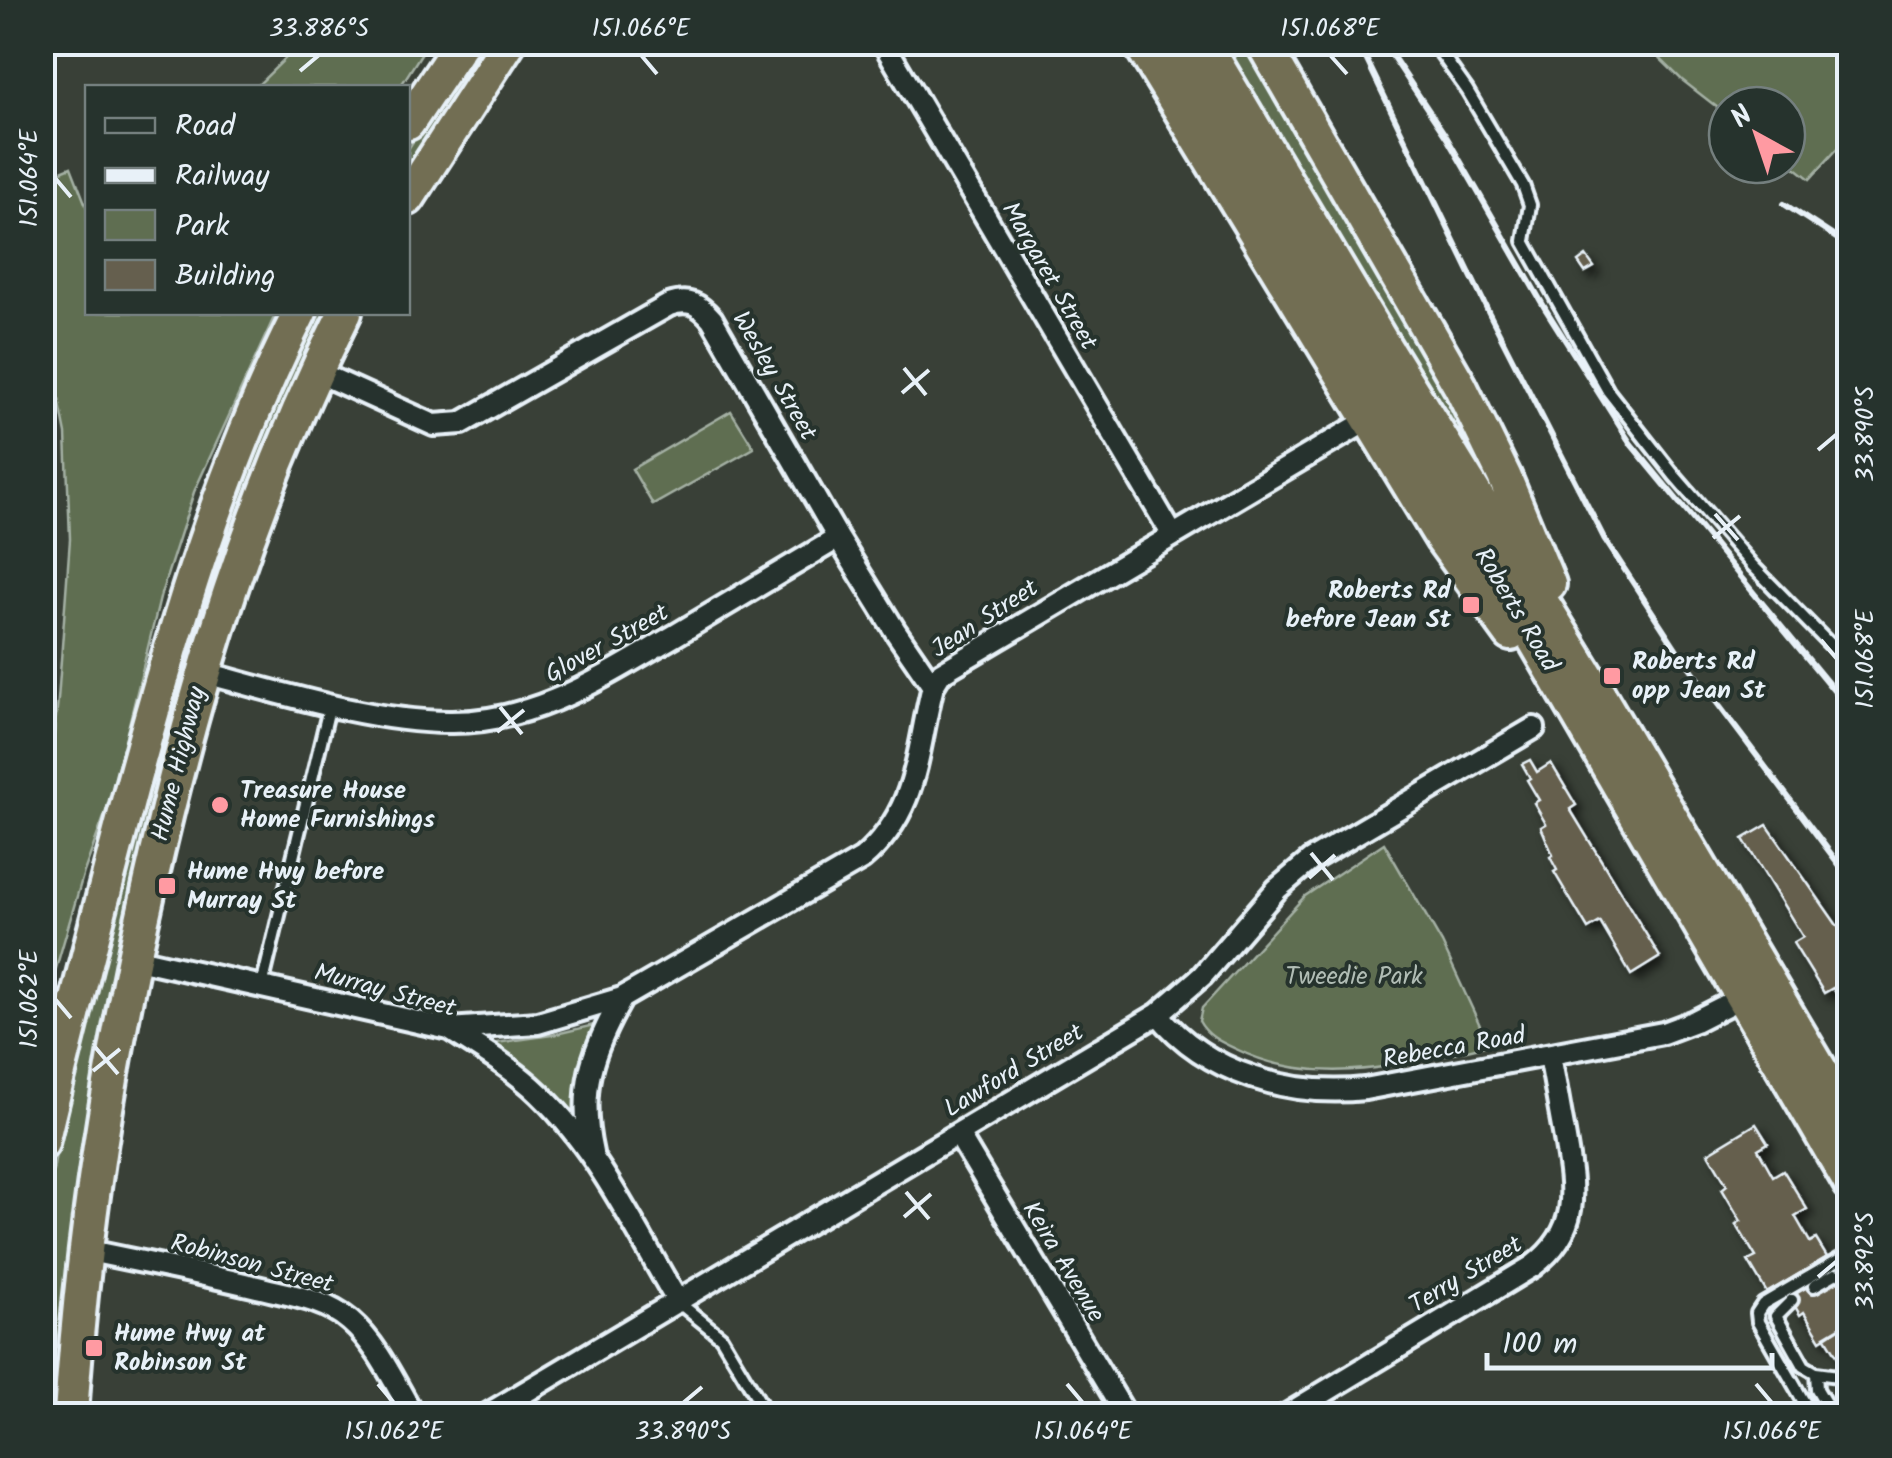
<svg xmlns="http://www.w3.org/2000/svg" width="1892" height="1458" viewBox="0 0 1892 1458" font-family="Kalam,sans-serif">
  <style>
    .green { fill: #5f6e51; stroke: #a4b0a4; stroke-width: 2.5 }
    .building { fill: #655f4e; stroke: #e8f1f8; stroke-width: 2.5; filter: url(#shadow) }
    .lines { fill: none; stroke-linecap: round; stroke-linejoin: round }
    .service-casing { stroke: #e8f1f8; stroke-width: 18 }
    .minor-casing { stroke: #e8f1f8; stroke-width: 28 }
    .trunk-casing { stroke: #e8f1f8; stroke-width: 40 }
    .service { stroke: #26332d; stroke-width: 10 }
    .minor { stroke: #26332d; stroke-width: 20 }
    .trunk { stroke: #726e52; stroke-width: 32 }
    .rail { stroke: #e8f1f8; stroke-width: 6 }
    .ticks { fill: none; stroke: #e8f1f8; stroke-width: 4 }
    .poi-dot { fill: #ff9aa2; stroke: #26332d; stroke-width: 4 }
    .labels { text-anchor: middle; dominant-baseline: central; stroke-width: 8; stroke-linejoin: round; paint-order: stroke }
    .street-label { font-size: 25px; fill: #e8f1f8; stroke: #26332d }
    .poi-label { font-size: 25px; font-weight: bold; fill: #e8f1f8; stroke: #26332d; text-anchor: start }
    .park-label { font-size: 25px; fill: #b1bdb5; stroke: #26332d }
    .neatline { fill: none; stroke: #e8f1f8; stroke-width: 4 }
    .ticks-label { font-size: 25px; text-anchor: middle; fill: #e8f1f8 }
  </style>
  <defs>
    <filter id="shadow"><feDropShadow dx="6" dy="6" stdDeviation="5" flood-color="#0009"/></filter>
  </defs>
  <rect width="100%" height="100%" fill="#394037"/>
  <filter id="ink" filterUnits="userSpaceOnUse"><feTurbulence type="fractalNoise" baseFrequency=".01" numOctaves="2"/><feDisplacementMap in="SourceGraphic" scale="20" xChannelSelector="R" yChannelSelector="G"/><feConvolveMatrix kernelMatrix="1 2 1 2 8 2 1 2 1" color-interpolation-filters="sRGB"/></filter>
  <g filter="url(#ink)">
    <path class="green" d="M301 43V42L428 43 400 87H256Z
      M479 43H491L408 170V149Z
      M1219 43H1250L1427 343 1509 523Z
      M1644 43H1849V136L1810 179 1787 161V105H1727V115L1682 80Z
      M71 167 87 208 88 312 276 313 194 492 161 594 111 798 84 872 50 989 42 986 43 830 58 700 70 539 66 434 43 318 42 179Z
      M315 313H328C269 436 220 560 183 692L57 1415 43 1416 42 1240 58 1141 91 1002 172 687 249 458Z
      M731 411 754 448 653 505 632 469Z
      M1384 843 1442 943 1489 1045C1404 1064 1319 1090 1236 1049 1221 1042 1207 1036 1199 1021L1202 1008 1305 896Z
      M594 1025 595 1029 582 1057 575 1110 571 1112 525 1067 489 1044 552 1035Z"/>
    <path class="building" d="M1586 256 1594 267 1585 272 1578 262Z
      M1530 760 1537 772 1551 763 1576 805 1570 809 1660 957 1631 975 1600 922 1588 929 1554 872 1557 870 1550 857 1553 855 1541 827 1546 824 1534 803 1539 800 1527 780 1530 778 1522 764Z
      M1767 825 1850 944V1016L1833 988 1824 993 1793 943 1803 937 1743 839Z
      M1756 1124 1768 1143 1758 1149 1773 1176 1783 1170 1807 1209 1795 1216 1810 1242 1816 1239 1827 1257 1767 1293 1748 1261 1756 1257 1736 1224 1741 1221 1722 1189 1727 1185 1708 1153Z
      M1839 1264 1844 1273 1850 1270V1321L1821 1340 1804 1312 1800 1315 1788 1294 1811 1281 1816 1290 1837 1278 1832 1269Z
      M1850 1321V1377L1825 1336Z"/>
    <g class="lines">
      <defs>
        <path id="service" d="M1433 42 1467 90 1523 185 1530 205 1524 241 1608 391 1674 475 1752 565 1850 665
          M262 986 330 704
          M1843 1270 1850 1265
          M1814 1286 1835 1274
          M1792 1300 1776 1316 1804 1366 1816 1373 1838 1376 1850 1390
          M678 1302 721 1337 768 1416
          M1816 1373 1817 1389 1833 1416
          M1812 1416 1758 1322 1757 1313 1763 1304 1850 1253"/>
        <path id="minor" d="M883 42 1172 534
          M315 371 434 425 462 423 669 305C689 298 699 304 712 319L838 538 896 632 933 686
          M202 672C277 692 372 722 449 722 535 723 603 677 674 636 729 603 784 570 838 538
          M133 958 449 1029C477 1047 506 1064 531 1086 596 1144 634 1228 678 1302
          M1158 1014C1207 1074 1291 1097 1365 1089L1663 1033 1695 1021 1748 994
          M449 1029 538 1023 622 998 862 859C919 810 916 753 933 686L941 673 1368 420
          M958 1134 1126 1416
          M592 1153C578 1090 591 1052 622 998
          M84 1250C142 1262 200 1273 257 1287 289 1295 324 1299 350 1321 378 1345 395 1384 414 1416
          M485 1416 1158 1014 1202 976 1277 889 1311 860 1534 728
          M1285 1416 1533 1266C1583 1228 1573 1187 1564 1133 1559 1107 1555 1081 1550 1056"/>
        <path id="trunk" d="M1139 42 1442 539 1511 634
          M1172 42 1499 579 1850 1183
          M1203 42 1381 341 1590 680 1850 1120
          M1262 42 1460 386 1504 476 1549 584
          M408 123 462 42
          M408 198 509 42
          M42 1143C70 1025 100 907 131 790 175 626 223 464 300 312
          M71 1416C82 1235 110 1060 150 884 196 681 251 500 345 312"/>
      </defs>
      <use href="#service" class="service-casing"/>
      <use href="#minor" class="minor-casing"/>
      <use href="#trunk" class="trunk-casing"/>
      <use href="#service" class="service"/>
      <use href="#minor" class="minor"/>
      <use href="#trunk" class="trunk"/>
      <path class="rail" d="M1358 42 1489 313 1604 538 1677 650 1850 879
        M1383 42 1447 138 1546 310 1631 444 1850 710
        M1784 204 1850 247"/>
    </g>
  </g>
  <path class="ticks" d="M641 55 657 74M1330 55 1347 74M300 71 319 55M55 178 71 197M904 368 926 395M902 393 929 370M1818 450 1837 434M1715 514 1738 540M1713 538 1740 516M1821 640 1837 659M500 707 522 734M497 732 524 710M1311 853 1333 880M1309 878 1335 855M55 999 71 1018M95 1047 118 1074M93 1071 120 1049M906 1192 929 1219M904 1217 931 1194M1818 1277 1837 1261M378 1384 394 1403M1067 1384 1083 1403M1756 1384 1772 1403M683 1403 702 1387"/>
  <g class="poi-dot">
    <rect x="1461" y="595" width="20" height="20" rx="5"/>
    <rect x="1602" y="666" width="20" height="20" rx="5"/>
    <circle cx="220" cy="805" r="10"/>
    <rect x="157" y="876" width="20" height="20" rx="5"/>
    <rect x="84" y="1338" width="20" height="20" rx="5"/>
  </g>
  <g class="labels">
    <g class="street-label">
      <text transform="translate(1049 276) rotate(60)">Margaret Street</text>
      <text transform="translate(774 376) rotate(60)">Wesley Street</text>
      <text transform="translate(1516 610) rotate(59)">Roberts Road</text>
      <text transform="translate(985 619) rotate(-33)">Jean Street</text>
      <text transform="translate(607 644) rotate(-29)">Glover Street</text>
      <text transform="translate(179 764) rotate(-76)">Hume Highway</text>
      <text transform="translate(385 991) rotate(15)">Murray Street</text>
      <text transform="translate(1454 1048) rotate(-10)">Rebecca Road</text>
      <text transform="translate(1014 1071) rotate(-31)">Lawford Street</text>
      <text transform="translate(1063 1262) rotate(59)">Keira Avenue</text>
      <text transform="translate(252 1264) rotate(15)">Robinson Street</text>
      <text transform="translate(1466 1275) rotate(-31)">Terry Street</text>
    </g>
    <g class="poi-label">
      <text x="1451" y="591" text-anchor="end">Roberts Rd<tspan x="1451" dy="29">before Jean St</tspan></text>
      <text x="1632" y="662">Roberts Rd<tspan x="1632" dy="29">opp Jean St</tspan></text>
      <text x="240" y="791">Treasure House<tspan x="240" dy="29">Home Furnishings</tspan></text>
      <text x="187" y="872">Hume Hwy before<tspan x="187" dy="29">Murray St</tspan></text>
      <text x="114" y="1334">Hume Hwy at<tspan x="114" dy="29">Robinson St</tspan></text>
    </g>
    <g class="park-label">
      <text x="1354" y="977">Tweedie Park</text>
    </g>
  </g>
  <rect width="1892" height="1458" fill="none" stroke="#26332d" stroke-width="110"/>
  <rect x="85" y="85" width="325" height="230" fill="#26332d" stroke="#747f7e" stroke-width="2.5"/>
  <rect x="105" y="118" width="50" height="15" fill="#26332d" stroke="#747f7e" stroke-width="2.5"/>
  <text x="175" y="135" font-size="30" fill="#e8f1f8">Road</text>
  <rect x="105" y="168" width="50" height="15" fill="#e8f1f8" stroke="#747f7e" stroke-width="2.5"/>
  <text x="175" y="185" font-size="30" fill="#e8f1f8">Railway</text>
  <rect x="105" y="210" width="50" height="30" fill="#5f6e51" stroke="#747f7e" stroke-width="2.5"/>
  <text x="175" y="235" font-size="30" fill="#e8f1f8">Park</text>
  <rect x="105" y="260" width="50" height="30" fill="#655f4e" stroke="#747f7e" stroke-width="2.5"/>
  <text x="175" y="285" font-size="30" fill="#e8f1f8">Building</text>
  <g transform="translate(1757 135) rotate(320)"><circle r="48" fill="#26332d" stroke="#747f7e" stroke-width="2.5"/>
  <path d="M0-8L18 38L0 25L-18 38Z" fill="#ff9aa2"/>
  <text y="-15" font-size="28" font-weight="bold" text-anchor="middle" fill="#e8f1f8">N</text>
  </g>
  <path d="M1487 1353v15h285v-15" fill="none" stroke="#e8f1f8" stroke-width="5"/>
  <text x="1502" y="1353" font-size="30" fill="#e8f1f8" stroke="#26332d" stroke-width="8" paint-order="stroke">100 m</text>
  <rect x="55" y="55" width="1782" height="1348" class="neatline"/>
  <g class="ticks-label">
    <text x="319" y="36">33.886°S</text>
    <text x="641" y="36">151.066°E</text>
    <text x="1330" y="36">151.068°E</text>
    <text transform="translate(28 178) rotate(-90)" y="9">151.064°E</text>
    <text transform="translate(1864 434) rotate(-90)" y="9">33.890°S</text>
    <text transform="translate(1864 659) rotate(-90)" y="9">151.068°E</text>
    <text transform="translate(28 999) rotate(-90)" y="9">151.062°E</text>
    <text transform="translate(1864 1261) rotate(-90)" y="9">33.892°S</text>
    <text x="394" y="1439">151.062°E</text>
    <text x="683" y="1439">33.890°S</text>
    <text x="1083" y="1439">151.064°E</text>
    <text x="1772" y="1439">151.066°E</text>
  </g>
</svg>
